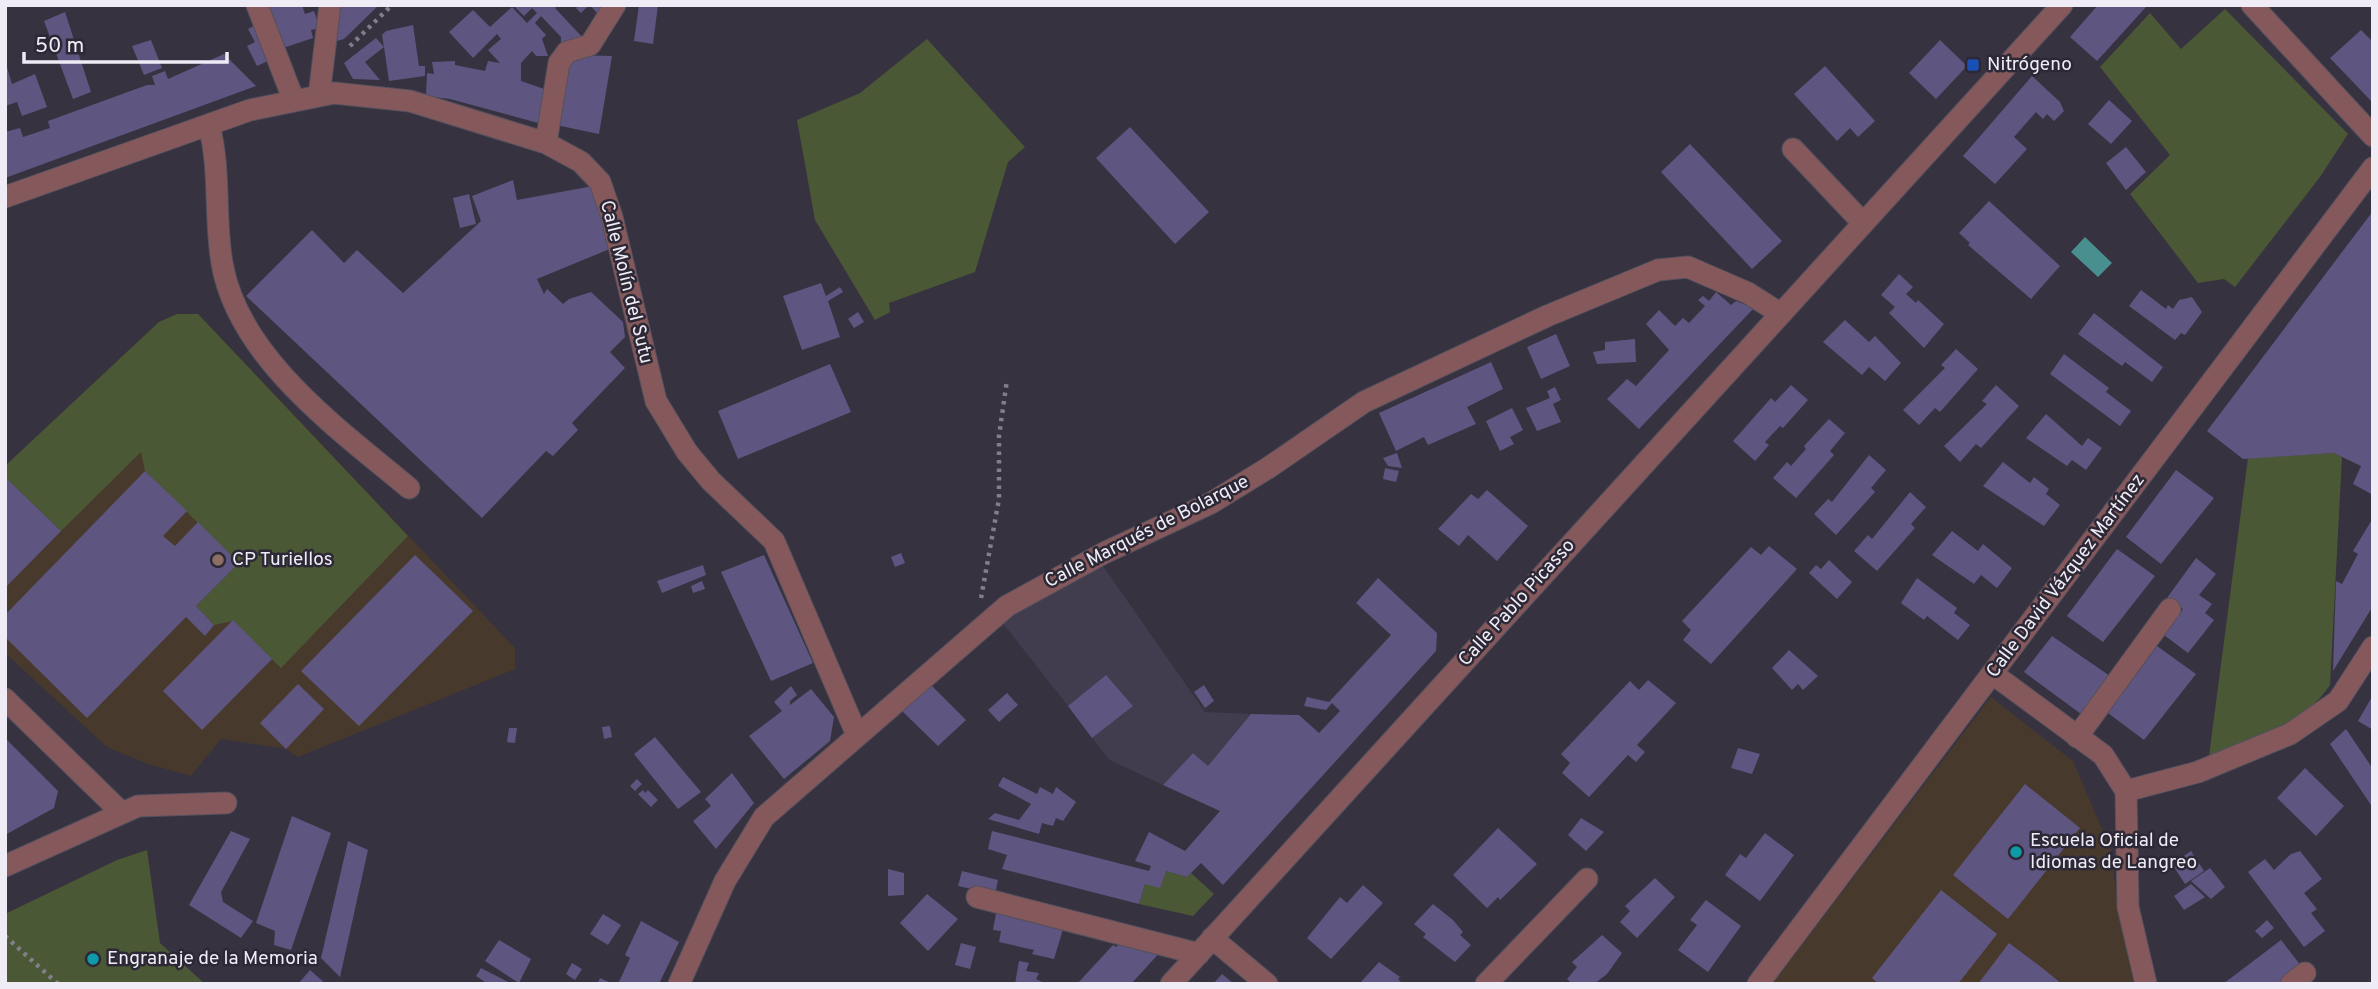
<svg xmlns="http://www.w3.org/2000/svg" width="2378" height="989" viewBox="0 0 2378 989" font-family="Overpass,sans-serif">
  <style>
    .built { fill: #423c4f }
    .education { fill: #48392d }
    .green { fill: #4b5835 }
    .water { fill: #4a8f90 }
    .building { fill: #5e5681 }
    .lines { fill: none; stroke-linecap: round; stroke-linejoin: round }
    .minor-casing { stroke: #54505d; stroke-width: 23 }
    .path { stroke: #827e8b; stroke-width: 4.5; stroke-dasharray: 3.5 5; stroke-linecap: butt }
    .minor { stroke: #85595c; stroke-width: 21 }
    .transit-dot { fill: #1a4fb4; stroke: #2c2835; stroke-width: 2.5 }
    .education-dot { fill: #8d6e63; stroke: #2c2835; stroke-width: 2.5 }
    .culture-dot { fill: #0f9aa8; stroke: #2c2835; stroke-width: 2.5 }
    .labels { text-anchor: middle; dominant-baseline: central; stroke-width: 5; stroke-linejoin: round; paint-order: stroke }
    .poi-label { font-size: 19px; fill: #efecf6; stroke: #2c2835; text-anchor: start }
    .street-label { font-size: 19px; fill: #efecf6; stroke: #2c2835 }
  </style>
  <rect width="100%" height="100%" fill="#363240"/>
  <path class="built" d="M1103 566 1205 712 1251 714 1208 766 1193 753 1163 785 1110 760 1092 738 1109 724 1106 675 1068 706 1001 621Z"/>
  <path class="education" d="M177 314H198L515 648V669L298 757 286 749 221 739 191 776 148 764 107 747 5 653V466L159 322Z
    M1991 697 2073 761 2111 850 2118 908 2134 984H1772Z"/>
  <path class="green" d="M2225 9 2348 134 2320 177 2235 287 2224 279 2198 283 2130 194 2170 155 2100 67 2150 13 2181 49Z
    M927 39 1025 147 1008 162 975 272 889 303 890 312 875 320 815 220 797 120 860 93Z
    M177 314H198L408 536 281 668 233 621 214 625 196 606 239 563 145 471 141 452 61 531 5 477V466L159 322Z
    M2334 453 2342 457 2330 685C2304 724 2259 738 2218 757L2209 756 2248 458Z
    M147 850 160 943 205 984H5V914L117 860Z
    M1166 871 1187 877 1191 873 1214 894 1193 916 1139 904 1145 884Z"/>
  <path class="water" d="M2085 237 2112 263 2098 277 2071 252Z"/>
  <path class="building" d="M269 5H302L305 14 314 11 320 28 311 30 313 38 283 48Z
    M340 5H379L344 39 337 41 335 35Z
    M513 5H558L555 8 584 39 579 44H561V37L541 16 535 23 546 35 542 39 548 56H536L532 51 521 63V81L547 90 542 124 450 99 426 96 427 73 434 74 432 62 455 61V65L485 71 488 61 500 63 488 50 501 39 497 34 473 58 449 32 473 10 490 27 512 7 527 23 537 13 532 8 524 16Z
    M579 5H589L581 13 576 8Z
    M590 5H605L597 13Z
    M639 5H658L653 44 634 41Z
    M2098 5 2146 7 2097 61 2070 37Z
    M65 12 91 92 73 99 44 21Z
    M255 25 270 60 257 66 247 46 255 42 248 29Z
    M413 25 419 66H425V76L389 81 384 47 365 62 380 80 353 79 344 63 376 38 384 47 382 35 386 31Z
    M2361 30 2373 42V103L2330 58Z
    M151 40 162 68 144 75 132 46Z
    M1940 40 1967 66 1936 99 1909 73Z
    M224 54 256 86 5 178V132L20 128 23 137 50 128 48 121 147 85H155L152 76 165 71 168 79Z
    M576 55 612 56 599 134 556 125 564 65Z
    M6 64 12 84 35 74 47 107 22 116 17 102 5 106Z
    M1825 66 1875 121 1858 137 1850 128 1837 141 1794 94Z
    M2032 76 2060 102 2064 111 2054 121 2047 114 2043 119 2036 112 2014 137 2027 149 1995 184 1963 156Z
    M2109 100 2132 121 2111 144 2088 124Z
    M1130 127 1209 212 1175 244 1096 158Z
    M1690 144 1782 241 1752 269 1661 172Z
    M2126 147 2146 172 2126 190 2106 163Z
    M513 180 517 200 593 186 612 248 537 279 544 294 547 289 563 304 569 299 591 292 623 322 625 337 610 352 625 368 572 423 578 430 553 456 546 451 482 518 246 296 312 230 344 263 357 250 403 293 481 221 472 196Z
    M469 194 476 224 460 228 453 198Z
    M1989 201 2060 266 2031 299 1968 245 1970 243 1959 233Z
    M2373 211V495L2353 484 2361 466 2334 453 2243 459 2207 431Z
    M1899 274 1913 287 1906 294 1916 303 1918 300 1944 324 1924 348 1889 313 1895 307 1881 295Z
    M821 283 826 296 840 287 843 292 828 301 840 337 802 350 783 296Z
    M2141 290 2166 309 2168 305 2173 309 2179 300 2192 297 2202 312 2185 335 2181 333 2175 340 2129 306Z
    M1716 292 1731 305 1736 301 1754 308 1639 429 1607 399 1627 379 1636 386 1669 350 1646 324 1659 310 1675 326 1683 318 1689 323 1705 306 1698 300 1703 296 1709 301Z
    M858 312 864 322 854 328 848 319Z
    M2094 313 2163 367 2152 382 2125 362 2122 366 2078 334Z
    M1845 320 1869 342 1875 336 1901 363 1885 381 1869 367 1862 375 1823 342Z
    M1556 334 1570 366 1541 379 1527 347Z
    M1635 339 1636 362 1597 364 1593 352 1605 350V342Z
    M1956 349 1978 369 1940 412 1935 408 1919 425 1903 410 1945 368 1941 365Z
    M2064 354 2109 388 2106 392 2131 411 2120 426 2050 374Z
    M1491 362 1503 389 1467 407 1476 424 1428 445 1424 437 1396 451 1379 413Z
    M830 364 851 412 738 459 718 411Z
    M1791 385 1808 400 1783 428 1780 426 1765 442 1769 445 1755 461 1733 441 1771 398 1775 402Z
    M1996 385 2019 406 1981 448 1976 444 1960 462 1944 446 1987 404 1982 401Z
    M1555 387 1561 400 1553 404 1561 422 1537 431 1526 408 1550 398 1547 391Z
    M1512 408 1523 430 1510 437 1514 444 1500 451 1486 421Z
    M2046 414 2082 446 2088 438 2102 448 2086 470 2072 460 2067 466 2026 438Z
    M1829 419 1845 433 1830 451 1834 455 1796 498 1773 478 1787 462 1791 466 1806 449 1804 446Z
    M1397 453 1402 468 1388 466 1383 458Z
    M1869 455 1886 470 1871 488 1875 492 1836 535 1814 514 1828 499 1832 502Z
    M2003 462 2030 483 2034 477 2049 489 2046 494 2060 505 2044 526 1983 486Z
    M1385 468 1399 471 1396 482 1383 479Z
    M2176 470 2214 498 2161 564 2126 537Z
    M145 471 187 511 163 536 175 546 198 522 239 563 196 606 214 625 205 636 186 617 87 718 5 637V615Z
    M5 477 61 531 5 588Z
    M1487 490 1528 526 1497 561 1468 535 1459 546 1438 529 1471 494 1478 499Z
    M1910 492 1926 507 1911 524 1915 528 1877 571 1854 551 1868 535 1872 539Z
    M2373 518V606L2333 671 2336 581 2342 584 2358 554 2353 551Z
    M1952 531 1978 551 1983 544 2012 568 1997 588 1981 575 1974 584 1932 555Z
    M1769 546 1797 569 1711 664 1683 640 1691 630 1682 621 1751 547 1761 555Z
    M2117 549 2155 576 2103 642 2067 616Z
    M901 553 905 563 895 567 891 557Z
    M415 555 473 611 359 726 301 671Z
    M764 555 813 663 771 681 721 572Z
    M2196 558 2216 574 2199 595 2212 604 2205 613 2214 620 2188 653 2164 635 2183 609 2167 598Z
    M1829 560 1852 582 1837 599 1809 573 1816 565 1821 569Z
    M703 565 706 575 662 593 657 581Z
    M1378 578 1437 633 1436 651 1223 885 1201 863 1187 877 1166 871 1160 888 1145 884 1139 904 1002 869 1007 855 988 849 992 831 1149 871 1151 866 1135 861 1149 832 1185 851 1220 811 1163 785 1193 753 1208 766 1251 714 1299 715 1319 733 1340 711 1332 703 1326 710 1304 706 1307 697 1329 702 1391 635 1356 603Z
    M1917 578 1957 608 1954 613 1970 625 1958 640 1927 616 1924 620 1901 603Z
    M702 581 705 589 693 593 691 586Z
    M233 620 272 659 202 730 163 691Z
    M2052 636 2110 676 2081 714 2024 672Z
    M2157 646 2196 674 2144 740 2108 713Z
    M1789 650 1818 676 1803 690 1798 684 1792 690 1772 668Z
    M1106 675 1133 706 1092 738 1068 706Z
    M1648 680 1676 703 1637 745 1645 752 1636 762 1628 755 1589 797 1562 773 1570 763 1561 754 1630 681 1639 690Z
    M929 683 966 720 938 746 901 710Z
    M298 684 324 709 286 749 260 723Z
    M1204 685 1214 701 1205 708 1194 692Z
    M791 686 797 695 790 701V705L811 689 834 717 830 741 784 779 749 736 782 711 774 702Z
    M1007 693 1018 705 999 722 988 710Z
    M2373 695V730L2358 721Z
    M610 726 612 737 604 739 602 727Z
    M509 728H517L515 743 507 742Z
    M2346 729 2373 769V808L2330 744Z
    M655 737 701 792 678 809 634 754Z
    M5 738 58 791 54 808 5 835Z
    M1738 748 1760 754 1752 774 1731 768Z
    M2305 768 2344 806 2316 836 2277 798Z
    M732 773 754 803 716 849 693 821 711 806 705 799Z
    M1003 777 1037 794 1040 787 1053 794 1056 787 1076 802 1063 821 1056 818 1053 826 1042 823 1039 834 988 819 995 813 1019 820 1031 804 998 786Z
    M637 779 642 784 635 791 630 786Z
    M2025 784 2080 828 2008 919 1953 875Z
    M643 790 645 793 648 790 658 800 651 807 638 794Z
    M292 816 331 833 291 950 274 945 275 931 256 923Z
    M1581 818 1604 832 1586 851 1568 835Z
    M1498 828 1537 864 1500 900 1498 897 1487 908 1453 875Z
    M231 831 250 839 221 892 223 902 253 921 241 938 189 905Z
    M1765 833 1794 855 1760 901 1725 875 1740 854 1746 858Z
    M348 841 368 850 340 977 321 958Z
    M2191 851 2204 871 2185 884 2172 864Z
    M2300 851 2322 879 2304 893 2317 909 2311 913 2325 931 2304 947 2248 872 2265 859 2274 870 2291 854Z
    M2210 868 2225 887 2211 899 2191 881Z
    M888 869 904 873V895L888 896Z
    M962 871 998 880 995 894 958 886Z
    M1655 878 1675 897 1637 938 1620 922 1630 911 1625 906Z
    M2191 884 2205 897 2184 910 2174 896Z
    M1363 885 1383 903 1331 959 1307 938 1340 897 1347 903Z
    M1941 890 1997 934 1958 984H1879L1872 978Z
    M927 894 958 919 928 951 900 923Z
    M1706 900 1741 926 1708 972 1678 950 1697 925 1690 920Z
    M1433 904 1453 920 1463 932 1460 935 1471 945 1455 962 1423 937 1426 934 1414 924Z
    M997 908 1064 926 1054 959 1032 954 1034 950 999 942 1001 931 993 930Z
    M603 914 621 925 608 945 590 934Z
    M2267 920 2274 928 2262 938 2255 931Z
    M641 921 679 942 659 984H618L630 958 625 955Z
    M1602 935 1622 953 1607 974 1594 984H1572L1567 979 1577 967 1572 962Z
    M1124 939 1163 949 1131 984H1077L1113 945 1116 947Z
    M499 940 531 959 519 983 485 961Z
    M2281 940 2302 967 2279 984H2223Z
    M961 943 976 947 970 969 955 965Z
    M2009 943 2041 967 2062 984H1978Z
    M1019 961 1029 963 1026 971 1039 973 1036 979 1046 984H1015Z
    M1379 962 1400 977 1398 979 1403 984 1361 982Z
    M572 963 582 969 575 980 566 974Z
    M481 968 512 984H488L476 976Z
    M310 970 326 984H298Z
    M1222 974 1234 984H1213Z
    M600 978 613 984H597Z"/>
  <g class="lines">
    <defs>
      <path id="minor" d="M257 5 294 101
        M2252 5 2373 136
        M319 96 330 5
        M209 125C221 172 214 216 222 263 238 358 340 430 409 488
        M546 143 559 63 567 52 590 45 615 5
        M1793 149 1863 223
        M5 197 250 110 334 93 410 101 546 143 581 162 600 182 612 217 656 401 687 452 711 481 774 541 857 735
        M1993 674 2103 755 2126 791 2128 907 2146 984
        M5 699 122 813
        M2077 737 2170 609
        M2126 791 2198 772 2290 734 2338 701 2373 647
        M5 866 138 806 226 803
        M977 897 1199 954
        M1212 938 1267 984
        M679 984 725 881 764 817 1007 606 1104 553 1211 503 1268 468 1364 402 1547 316 1658 270 1688 267 1748 293 1781 314
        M1171 984 2062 5
        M1486 984 1587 879
        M1758 984 2373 168
        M2291 984 2305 973"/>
    </defs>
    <use href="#minor" class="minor-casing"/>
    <path class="path" d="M350 46 392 5
      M981 598 999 499V436L1007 380
      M5 936 58 984"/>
    <use href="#minor" class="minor"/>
  </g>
  <rect class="transit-dot" x="1966" y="58" width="14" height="14" rx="3.5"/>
  <circle class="education-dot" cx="218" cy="560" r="7"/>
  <g class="culture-dot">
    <circle cx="2016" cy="852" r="7"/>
    <circle cx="93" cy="959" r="7"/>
  </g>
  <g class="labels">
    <g class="poi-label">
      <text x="1987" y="65">Nitrógeno</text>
      <text x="232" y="560">CP Turiellos</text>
      <text x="2030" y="841">Escuela Oficial de<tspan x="2030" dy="22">Idiomas de Langreo</tspan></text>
      <text x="107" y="959">Engranaje de la Memoria</text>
    </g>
    <g class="street-label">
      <text transform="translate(626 282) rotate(76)">Calle Molín del Sutu</text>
      <text transform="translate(1147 532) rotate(-27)">Calle Marqués de Bolarque</text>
      <text transform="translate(2066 576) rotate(-53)">Calle David Vázquez Martínez</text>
      <text transform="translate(1517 603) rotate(-48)">Calle Pablo Picasso</text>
    </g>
  </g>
  <rect width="2378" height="989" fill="none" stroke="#efecf6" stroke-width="14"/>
  <path d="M24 52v10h203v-10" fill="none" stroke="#efecf6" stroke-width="3.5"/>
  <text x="35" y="52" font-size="21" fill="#efecf6" stroke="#2c2835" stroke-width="5" paint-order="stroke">50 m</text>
</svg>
